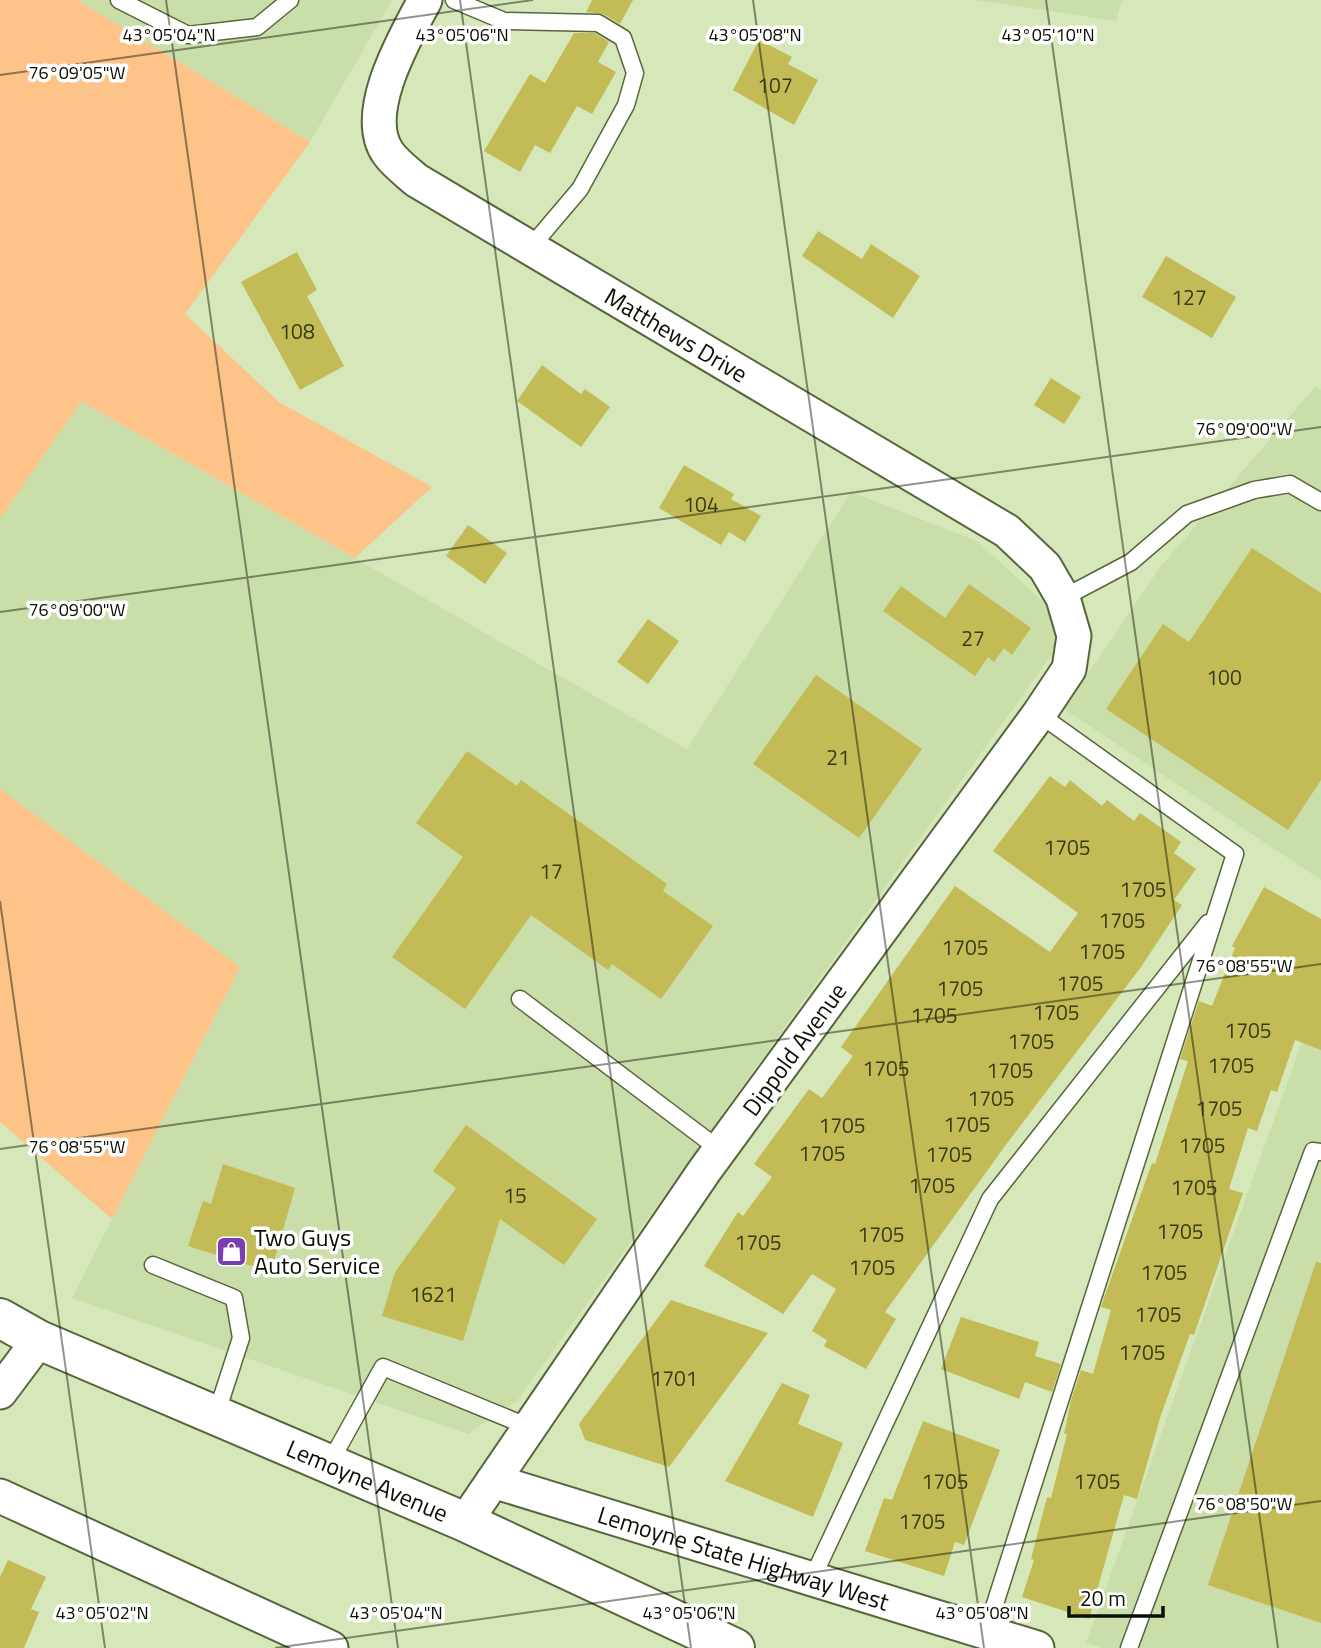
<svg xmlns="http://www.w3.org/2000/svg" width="1321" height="1648" viewBox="0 0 1321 1648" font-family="'Titillium Web',sans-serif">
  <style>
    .built { fill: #c9dea9 }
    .green { fill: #fec389 }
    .building { fill: #c2bb56 }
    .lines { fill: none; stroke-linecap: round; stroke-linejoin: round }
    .lane-casing { stroke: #57663c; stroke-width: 19 }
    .street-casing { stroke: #57663c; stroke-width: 37 }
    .secondary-casing { stroke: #57663c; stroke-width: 42 }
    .lane { stroke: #fff; stroke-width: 16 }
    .street { stroke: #fff; stroke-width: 33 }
    .secondary { stroke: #fff; stroke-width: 38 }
    .ticks { fill: none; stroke: #0a0f02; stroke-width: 2; stroke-opacity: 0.45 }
    .labels { text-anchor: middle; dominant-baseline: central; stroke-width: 7; stroke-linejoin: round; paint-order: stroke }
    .number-label { font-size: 21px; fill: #383a17 }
    .street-label { font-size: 24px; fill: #0a0f02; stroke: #fff }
    .poi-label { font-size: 24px; fill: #0a0f02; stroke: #fff; text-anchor: start }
    .ticks-label { font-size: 18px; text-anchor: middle; fill: #0a0f02; stroke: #fff; stroke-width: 7; stroke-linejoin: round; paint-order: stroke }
  </style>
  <rect width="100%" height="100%" fill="#d6e8ba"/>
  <path class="built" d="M77 0H392L310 142Z
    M975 0H1122L1116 21Z
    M1315 387 1321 390V880L1064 709 1161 566Z
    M81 401 687 749 851 492 977 541 1053 611 1055 650 517 1401 468 1434 72 1298 240 967 0 789V519Z
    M1321 989V1648H1102L1086 1643Z"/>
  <path class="green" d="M0 0H77L310 142 185 314 279 402 432 487 355 558 81 401 0 519Z
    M0 789 240 967 112 1219 0 1122Z"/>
  <path class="building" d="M592 0H633L620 24 603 14 586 12Z
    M574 33H595L609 42 598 62 616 72 592 114 577 106 550 153 535 145 520 172 484 151 530 74 545 83Z
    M759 40 792 57 788 64 818 80 794 125 733 90Z
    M818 231 862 259 871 244 920 276 893 318 802 256Z
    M297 252 317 290 307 296 344 366 300 390 241 282Z
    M1166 256 1236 297 1212 338 1142 297Z
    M542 365 581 394 585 389 610 407 581 447 517 401Z
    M1051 378 1081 397 1064 424 1034 405Z
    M684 465 734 494 731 499 761 516 745 542 729 532 721 545 659 508Z
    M468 525 507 553 485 584 446 556Z
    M1252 548 1321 593V780L1288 830 1106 709 1163 624 1189 642Z
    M969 584 1031 628 1012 655 1004 648 994 662 988 657 975 676 883 611 901 586 945 618Z
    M648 619 679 641 648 684 617 662Z
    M816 675 922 749 859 838 753 764Z
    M467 751 517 786 521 780 667 884 663 891 713 926 661 999 612 964 608 970 531 915 465 1009 392 957 463 857 416 823Z
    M1050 776 1065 787 1070 780 1102 806 1107 800 1134 821 1140 813 1181 842 1174 853 1196 869 1174 900 1182 905 1141 967 1008 1142 885 1312 896 1319 866 1369 824 1346 827 1340 812 1331 836 1289 812 1274 783 1314 704 1266 738 1212 743 1216 772 1177 754 1164 809 1089 822 1098 853 1056 841 1047 955 886 1050 952 1078 913 993 851Z
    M1264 887 1321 919V1050L1295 1040 1277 1092 1271 1090 1257 1131 1248 1128 1229 1189 1243 1193 1194 1335 1190 1334 1161 1415 1137 1499 1124 1495 1089 1619 1022 1597 1034 1560 1031 1559 1047 1497 1051 1498 1067 1434H1064L1071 1400 1081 1370 1093 1374 1111 1310 1101 1307 1104 1298 1152 1163 1155 1164 1188 1061 1180 1059 1199 1001 1212 1006 1235 948 1232 946Z
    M466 1125 597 1219 564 1265 500 1219 463 1341 382 1316 395 1272 456 1188 433 1171Z
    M223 1164 295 1188 271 1272 188 1246 203 1201 211 1204Z
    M1316 1262 1321 1263V1623L1208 1585Z
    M671 1300 768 1333 669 1467 585 1440 579 1424Z
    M961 1317 1039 1342 1035 1356 1061 1364 1052 1392 1025 1382 1019 1399 941 1369Z
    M782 1383 810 1395 798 1424 843 1443 813 1517 725 1481Z
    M923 1421 1000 1450 964 1545 955 1542 944 1576 865 1551 884 1498 892 1500Z
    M8 1560 46 1577 31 1609 39 1612 24 1648H0V1577Z"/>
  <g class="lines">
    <defs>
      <path id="lane" d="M119 0 188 35 257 27 290 0
        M454 0 504 21 598 23 623 38 635 73 626 105 580 189 530 248
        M1063 598 1131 562 1187 514 1254 490 1290 484 1321 502
        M520 999 720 1150
        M153 1265 234 1298 241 1338 216 1415
        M329 1464 383 1367 529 1427
        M812 1579 990 1199 1208 923
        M986 1632 1235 854 1039 714
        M1129 1648 1313 1151 1321 1152"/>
      <g id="street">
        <path id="s1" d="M425 0C406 36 360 113 388 153 395 163 407 172 416 180L1007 531 1045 567 1063 598 1074 636 1069 669 1039 714 705 1170 465 1522"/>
        <path d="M0 1392 39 1340"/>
        <path id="s2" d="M493 1481 1037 1648"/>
        <path d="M0 1496 331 1648"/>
      </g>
      <g id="secondary">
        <path id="s3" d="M0 1318 39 1340 465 1522 735 1648"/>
      </g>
    </defs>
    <use href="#lane" class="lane-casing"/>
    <use href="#street" class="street-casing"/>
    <use href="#secondary" class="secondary-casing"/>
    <use href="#lane" class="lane"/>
    <use href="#street" class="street"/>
    <use href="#secondary" class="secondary"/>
  </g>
  <path class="ticks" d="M166 0 398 1648M460 0 691 1648M753 0 984 1648M1046 0 1278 1648M0 75 533 0M0 612 1321 427M0 901 105 1648M0 1149 1321 964M275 1648 1321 1501"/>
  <defs>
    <symbol id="shop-square" viewBox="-11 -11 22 22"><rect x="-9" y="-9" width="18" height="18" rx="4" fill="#7c3db2" stroke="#fff"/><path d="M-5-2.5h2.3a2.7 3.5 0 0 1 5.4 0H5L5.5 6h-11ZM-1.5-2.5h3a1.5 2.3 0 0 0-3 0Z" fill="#fff"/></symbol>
  </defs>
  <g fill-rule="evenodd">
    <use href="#shop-square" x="214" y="1234" width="35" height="35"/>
  </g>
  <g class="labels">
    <g class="number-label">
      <text x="775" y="85">107</text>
      <text x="1189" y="297">127</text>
      <text x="297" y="331">108</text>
      <text x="701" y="504">104</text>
      <text x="973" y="638">27</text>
      <text x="1224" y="677">100</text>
      <text x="838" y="757">21</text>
      <text x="1067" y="847">1705</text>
      <text x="551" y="871">17</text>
      <text x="1143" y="889">1705</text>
      <text x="1122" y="920">1705</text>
      <text x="965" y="947">1705</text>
      <text x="1102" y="951">1705</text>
      <text x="1080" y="983">1705</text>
      <text x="960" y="988">1705</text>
      <text x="1056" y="1012">1705</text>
      <text x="934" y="1015">1705</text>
      <text x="1248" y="1030">1705</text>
      <text x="1031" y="1041">1705</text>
      <text x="1231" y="1065">1705</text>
      <text x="886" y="1068">1705</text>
      <text x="1010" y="1070">1705</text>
      <text x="991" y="1098">1705</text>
      <text x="1219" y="1108">1705</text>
      <text x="967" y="1124">1705</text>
      <text x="842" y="1125">1705</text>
      <text x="1202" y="1145">1705</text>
      <text x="822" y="1153">1705</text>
      <text x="949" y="1154">1705</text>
      <text x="932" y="1185">1705</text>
      <text x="1194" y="1187">1705</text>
      <text x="515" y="1195">15</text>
      <text x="1180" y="1231">1705</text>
      <text x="881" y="1234">1705</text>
      <text x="758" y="1242">1705</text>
      <text x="872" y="1267">1705</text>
      <text x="1164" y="1272">1705</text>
      <text x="433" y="1294">1621</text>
      <text x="1158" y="1314">1705</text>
      <text x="1142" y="1352">1705</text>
      <text x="674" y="1378">1701</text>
      <text x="945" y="1481">1705</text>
      <text x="1097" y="1481">1705</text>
      <text x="922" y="1521">1705</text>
    </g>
    <g class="street-label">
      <text stroke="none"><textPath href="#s1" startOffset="506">Matthews Drive</textPath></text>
      <text transform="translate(794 1049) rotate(-54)">Dippold Avenue</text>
      <text stroke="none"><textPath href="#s3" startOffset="402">Lemoyne Avenue</textPath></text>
      <text stroke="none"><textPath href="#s2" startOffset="262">Lemoyne State Highway West</textPath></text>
    </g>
    <g class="poi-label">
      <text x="254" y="1237">Two Guys<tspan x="254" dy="28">Auto Service</tspan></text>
    </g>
  </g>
  <g class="ticks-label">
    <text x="169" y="41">43°05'04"N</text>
    <text x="462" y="41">43°05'06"N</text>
    <text x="755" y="41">43°05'08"N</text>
    <text x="1048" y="41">43°05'10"N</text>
    <text x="77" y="79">76°09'05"W</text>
    <text x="1244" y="435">76°09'00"W</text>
    <text x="77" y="616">76°09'00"W</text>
    <text x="1244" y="972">76°08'55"W</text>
    <text x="77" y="1153">76°08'55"W</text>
    <text x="1244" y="1510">76°08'50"W</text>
    <text x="102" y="1619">43°05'02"N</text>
    <text x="396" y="1619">43°05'04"N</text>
    <text x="689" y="1619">43°05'06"N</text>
    <text x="982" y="1619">43°05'08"N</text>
  </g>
  <path d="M1069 1606v10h94v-10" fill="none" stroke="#0a0f02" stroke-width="3.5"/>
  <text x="1080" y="1606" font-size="21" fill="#0a0f02" stroke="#ffffff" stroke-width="5" paint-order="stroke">20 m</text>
</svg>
